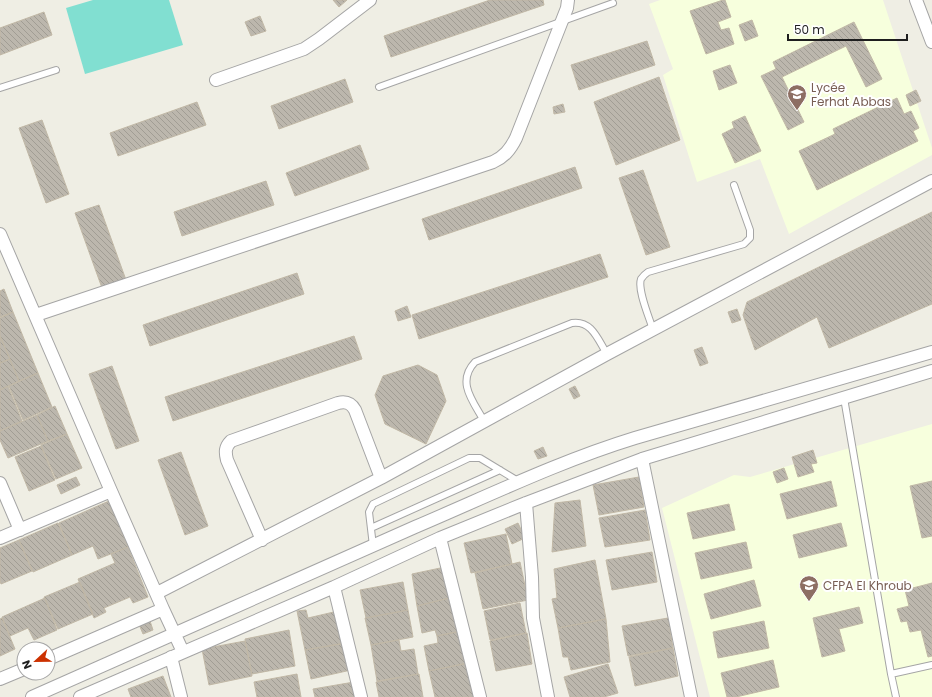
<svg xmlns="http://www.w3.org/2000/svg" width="932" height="697" viewBox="0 0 932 697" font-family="Poppins,sans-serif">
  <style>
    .education { fill: #f7ffdd }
    .pitch { fill: #81dfd1 }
    .building { fill: url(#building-back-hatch); stroke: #c1b8a6 }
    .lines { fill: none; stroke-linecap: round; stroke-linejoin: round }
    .lane-casing { stroke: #a5a5a5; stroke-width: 8 }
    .street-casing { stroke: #a5a5a5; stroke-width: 14 }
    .lane { stroke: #fff; stroke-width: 6 }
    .street { stroke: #fff; stroke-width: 12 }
    .labels { text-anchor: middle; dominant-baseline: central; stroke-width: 4; stroke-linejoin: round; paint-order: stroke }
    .education-label { font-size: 12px; fill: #785e54; stroke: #fff; text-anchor: start }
  </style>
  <defs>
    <pattern id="building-back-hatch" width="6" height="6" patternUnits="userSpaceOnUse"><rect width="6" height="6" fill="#bcb7ad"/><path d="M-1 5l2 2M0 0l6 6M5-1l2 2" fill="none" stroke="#a19d94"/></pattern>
  </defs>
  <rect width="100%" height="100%" fill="#efeee4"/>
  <path class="education" d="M660 0H883L932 148V155L789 234 760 159 697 182 663 75 673 69 649 4Z
    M932 424V697H710L662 508 734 475 750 477Z"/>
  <path class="pitch" d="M93 0H169L183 45 85 74 66 8Z"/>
  <path class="building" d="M333 0H347L339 7Z
    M490 0H543L544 5 391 57 384 36Z
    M723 0H725L731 17 718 22 721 30 729 28 734 44 706 54 690 11Z
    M44 12 52 35 0 55V28Z
    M260 16 266 31 251 36 245 22Z
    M752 20 758 36 745 41 739 25Z
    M854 22 882 79 866 87 846 46 782 77 804 122 788 130 761 76 776 69 773 62Z
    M647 41 655 65 579 90 571 65Z
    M730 65 737 83 719 90 713 71Z
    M659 77 680 140 616 165 594 102Z
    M345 79 353 102 279 129 271 106Z
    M916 90 921 101 910 106 906 95Z
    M897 98 904 114 911 111 919 128 913 131 918 141 817 190 799 151 835 134 833 129Z
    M197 102 206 125 118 156 110 133Z
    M563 104 565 112 554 114 553 107Z
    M745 116 761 151 735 163 722 134 734 128 732 122Z
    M42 120 69 194 46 203 19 128Z
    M360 145 369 169 295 196 286 173Z
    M575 167 582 188 429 240 422 219Z
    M643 170 670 247 646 255 619 178Z
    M266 181 274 205 182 236 174 212Z
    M99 205 126 280 102 288 75 213Z
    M932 212V304L829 348 817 317 755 350 743 315 747 302Z
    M600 254 608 277 419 339 412 315Z
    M297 273 304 294 150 346 143 325Z
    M4 289 13 312 0 317V291Z
    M407 306 411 317 398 321 395 311Z
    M737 309 741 320 732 323 728 312Z
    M13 312 38 373 19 381 0 336V318Z
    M0 336 10 359 0 363Z
    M354 336 362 359 173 421 165 397Z
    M702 347 708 363 700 366 694 350Z
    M10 359 19 381 0 390V363Z
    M418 365 437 375 446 401 426 444 385 424 375 395 383 376Z
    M112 366 139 441 116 449 89 374Z
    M38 373 52 407 23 420 9 386Z
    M8 386 22 421 0 431V390Z
    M575 386 580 396 574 399 569 389Z
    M55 406 67 434 48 441 37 415Z
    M37 415 48 441 8 458 0 440V431Z
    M67 434 82 468 56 479 41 445Z
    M41 446 55 480 29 491 15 457Z
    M543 447 547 456 538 459 534 451Z
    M813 450 817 463 811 464 814 472 798 477 792 457Z
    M181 452 208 526 185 535 158 460Z
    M784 468 788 479 777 483 773 472Z
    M76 477 80 485 61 494 57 485Z
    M639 477 644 507 599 515 593 485Z
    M831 481 837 506 787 519 780 494Z
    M932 481V536L922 538 910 486Z
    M580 500 586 546 552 552 555 503Z
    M109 501 128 547 98 559 93 546 72 555 59 523Z
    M729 504 735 530 693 539 687 513Z
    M645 510 650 540 605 547 599 518Z
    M58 523 72 555 33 572 19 540Z
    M518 523 525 538 512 544 505 529Z
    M841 523 847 546 799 558 793 535Z
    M506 534 512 564 471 573 464 543Z
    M19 540 32 571 1 584 0 581V548Z
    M746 542 752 568 701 579 695 553Z
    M128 547 148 597 133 603 130 597 104 608 106 612 94 618 78 579 115 563 111 554Z
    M652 552 657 582 612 590 606 560Z
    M595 560 606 619 558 628 552 599 557 598 554 569Z
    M520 562 528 600 483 609 475 573Z
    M445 567 453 597 417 606 412 574Z
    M754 580 761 606 711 619 704 594Z
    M80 582 93 614 58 629 44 597Z
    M403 582 408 610 366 618 360 590Z
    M932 583V656L928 657 921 630 910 632 907 621 901 622 897 609 909 606 905 590Z
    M453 597 461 631 437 636 435 630 422 633 417 606Z
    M45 598 57 630 34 640 28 628 10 636 2 617Z
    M520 603 526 633 490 640 484 611Z
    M859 607 863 623 839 629 845 651 822 657 813 618Z
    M306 610 308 618 338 611 345 643 305 650 297 611Z
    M408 610 413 637 371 645 365 618Z
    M2 618 15 649 0 656V619Z
    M149 618 153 630 143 634 138 622Z
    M668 618 673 648 628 656 622 626Z
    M606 619 610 662 571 670 568 657H563L558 628Z
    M764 621 769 648 718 658 713 632Z
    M289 630 295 666 252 674 245 639Z
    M461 631 468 663 429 671 424 646 438 643 437 636Z
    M527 633 532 664 496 671 490 641Z
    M399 640 401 651 414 649 418 674 377 681 371 645Z
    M245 641 252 676 209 685 202 649Z
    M346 643 351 670 311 679 305 650Z
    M673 648 678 676 635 686 629 657Z
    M773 660 779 687 736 697H727L721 673Z
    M468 663 475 697H435L429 671Z
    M608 664 618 693 604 697H570L564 677Z
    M297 674 301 697H257L254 682Z
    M419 674 423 697H379L376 682Z
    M163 676 171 697H131L128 689Z
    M354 682 357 697H315L313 689Z"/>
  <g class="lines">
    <defs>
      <path id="lane" d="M379 87 613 3
        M0 88 56 70
        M653 330C650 319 637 290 641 279 643 276 645 274 648 272L744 244 750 238V230L734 185
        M844 398 891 674 896 697
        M484 421C473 401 456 382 475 362L572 323C592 320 598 340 607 354
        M371 528 500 470
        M373 546 369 512 373 504 469 458H480L518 481
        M891 674 932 665"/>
      <path id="street" d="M916 0 932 42
        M216 80 304 49 319 39 370 0
        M0 234 111 491 163 609 48 659
        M36 315 493 162C504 157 510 150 516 138L567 8 568 0
        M642 459 691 697
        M0 483 20 530
        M526 503 532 577 533 618 548 697
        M0 538 111 491
        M440 538 480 697
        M262 540 227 460C225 452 225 447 231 441L338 403C346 401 351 403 355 410L381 478
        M334 587 361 697
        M157 593 381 478 607 354 932 181
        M163 609 183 652
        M171 657 181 697
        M0 679 24 669
        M32 697C160 641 287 583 415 527 488 496 560 461 635 438L932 352
        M80 697 334 587 440 538 526 503 642 459 932 371"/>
    </defs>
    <use href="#lane" class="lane-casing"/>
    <use href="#street" class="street-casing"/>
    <use href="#lane" class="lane"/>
    <use href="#street" class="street"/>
  </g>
  <defs>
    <symbol id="school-pin" viewBox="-11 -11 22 30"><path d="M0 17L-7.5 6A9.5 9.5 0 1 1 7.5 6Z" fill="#8d6e63" stroke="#fff"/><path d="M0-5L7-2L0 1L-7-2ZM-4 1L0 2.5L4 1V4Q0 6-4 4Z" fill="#fff"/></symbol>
    <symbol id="university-pin" viewBox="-11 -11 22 30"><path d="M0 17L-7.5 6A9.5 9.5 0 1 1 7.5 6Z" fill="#8d6e63" stroke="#fff"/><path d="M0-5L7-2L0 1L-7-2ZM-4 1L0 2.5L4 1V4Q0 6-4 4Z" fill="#fff"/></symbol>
  </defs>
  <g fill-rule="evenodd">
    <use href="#school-pin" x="786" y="83" width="22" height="30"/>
    <use href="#university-pin" x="798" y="574" width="22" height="30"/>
  </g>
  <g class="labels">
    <g class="education-label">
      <text x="811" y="87">Lycée<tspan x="811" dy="14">Ferhat Abbas</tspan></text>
      <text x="823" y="585">CFPA El Khroub</text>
    </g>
  </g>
  <g transform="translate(36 661) rotate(248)"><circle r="19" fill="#ffffff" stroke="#a5a5a5"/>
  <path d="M0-3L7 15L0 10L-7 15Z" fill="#cc3100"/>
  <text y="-6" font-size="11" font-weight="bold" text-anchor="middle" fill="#1e1e1e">N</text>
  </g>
  <path d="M788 34v6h119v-6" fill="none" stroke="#1e1e1e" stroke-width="2"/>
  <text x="794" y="34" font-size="12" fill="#1e1e1e" stroke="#ffffff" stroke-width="3" paint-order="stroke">50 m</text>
</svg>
